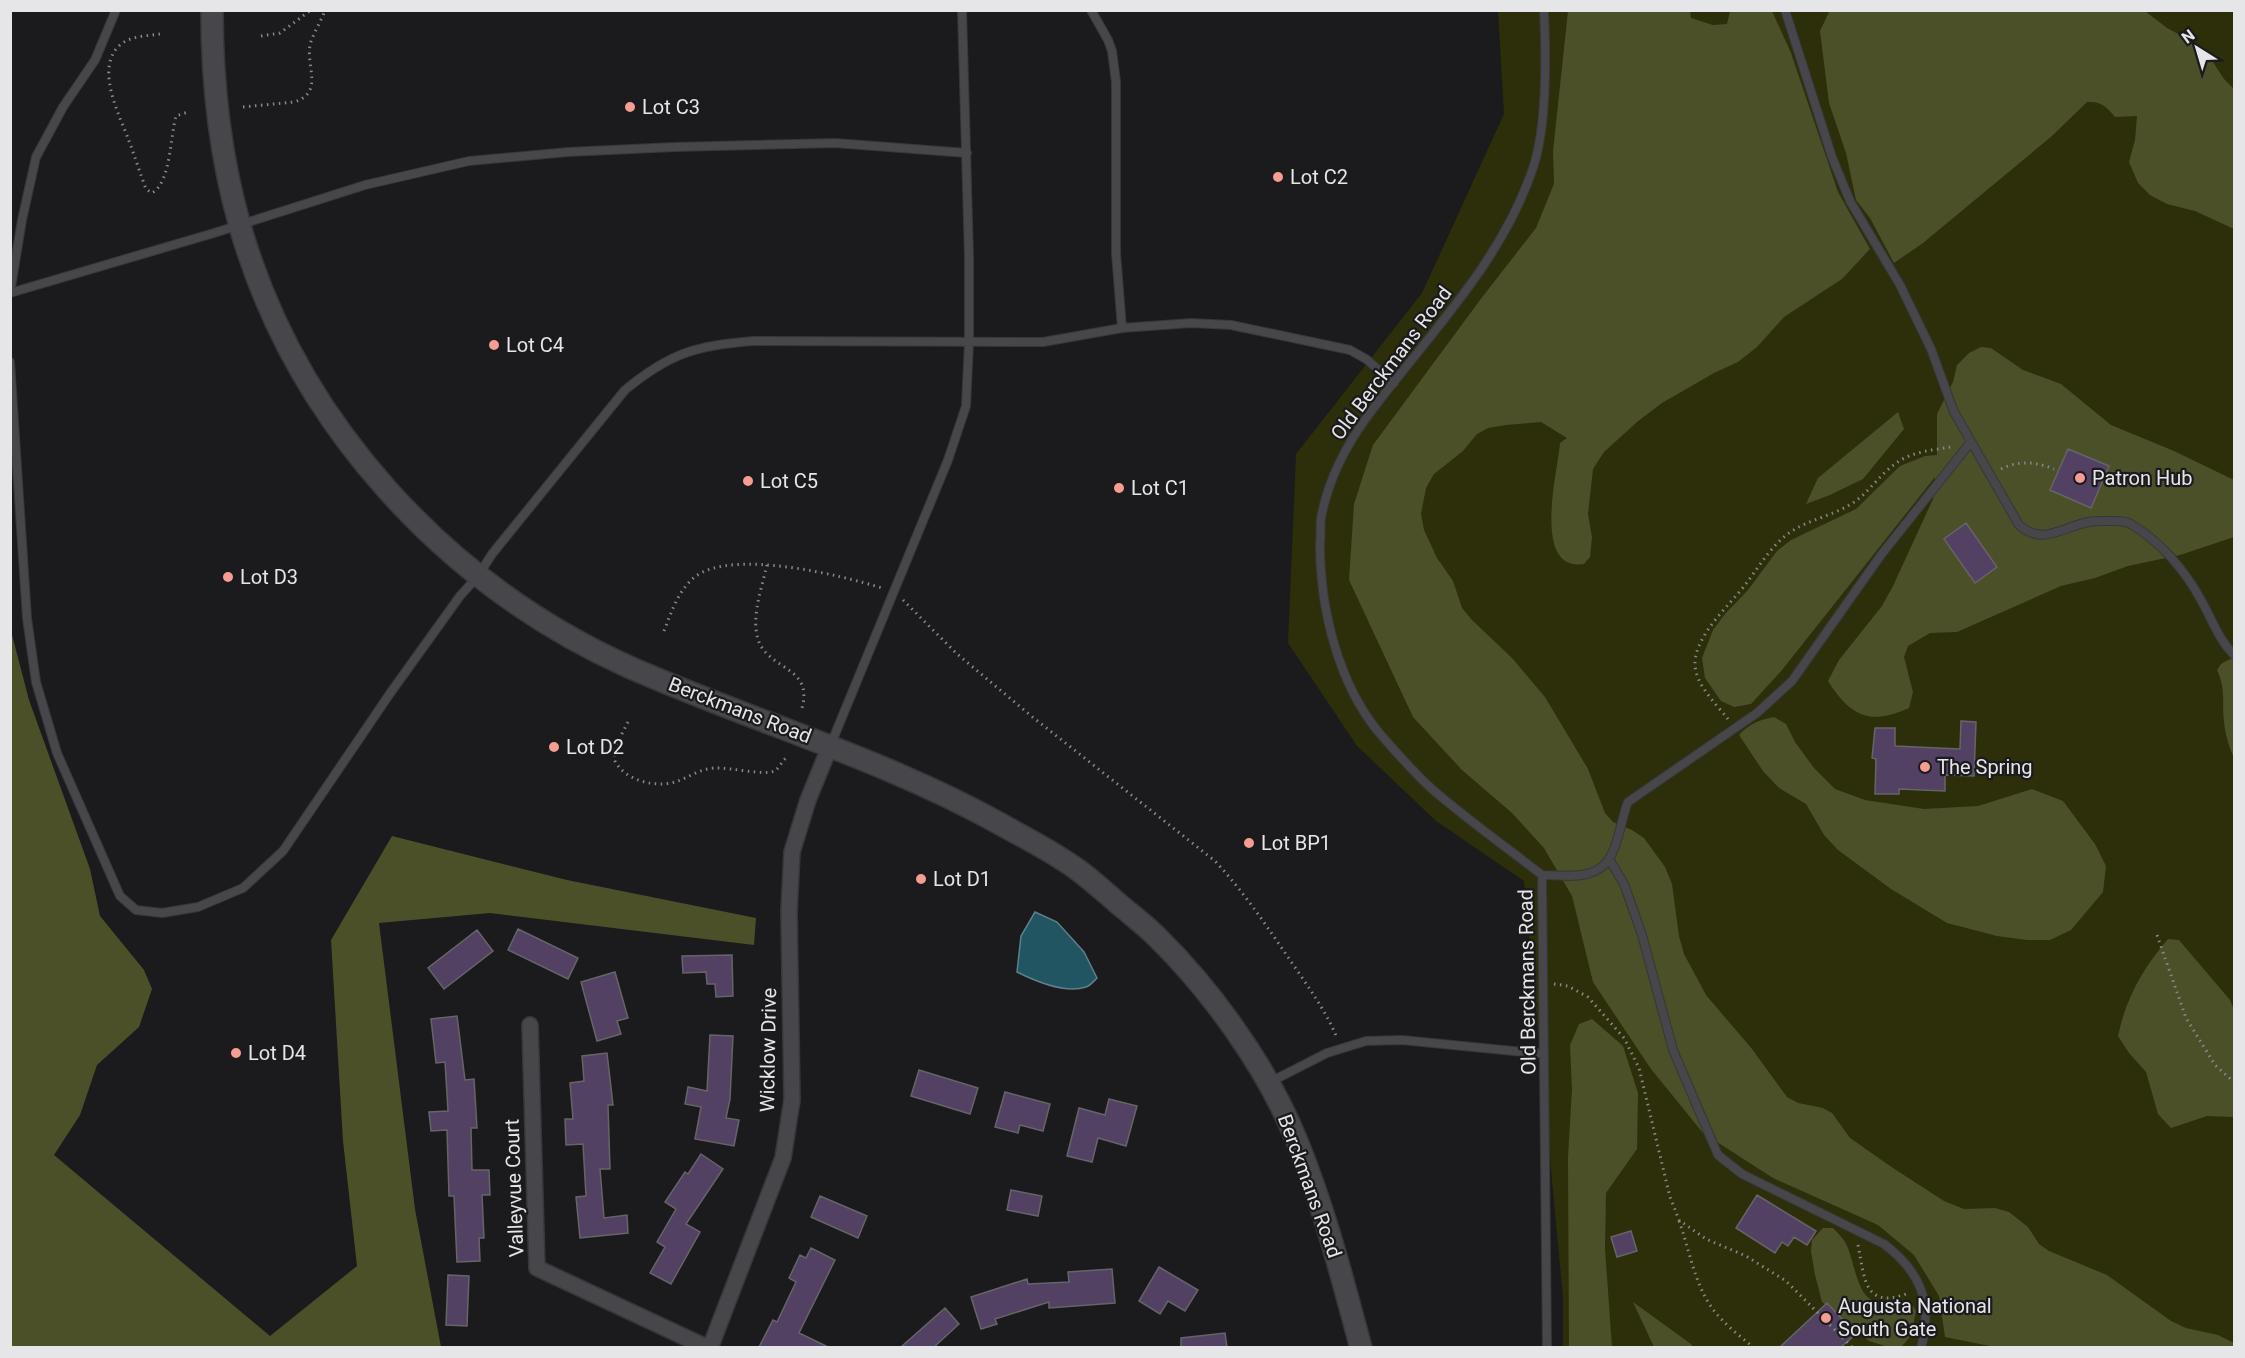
<svg xmlns="http://www.w3.org/2000/svg" width="2245" height="1358" viewBox="0 0 2245 1358" font-family="Roboto,sans-serif">
  <style>
    .green { fill: #2c2f09 }
    .forest { fill: #4c5029 }
    .water { fill: #225562; stroke: #5d808a; stroke-width: 1.5 }
    .building { fill: #524162; stroke: #666468; stroke-width: 1.5 }
    .lines { fill: none; stroke-linecap: round; stroke-linejoin: round }
    .lane-casing { stroke: #373739; stroke-width: 10 }
    .street-casing { stroke: #373739; stroke-width: 18 }
    .secondary-casing { stroke: #373739; stroke-width: 24 }
    .path { stroke: #88878a; stroke-width: 3; stroke-dasharray: 1.5 4.5; stroke-linecap: butt }
    .lane { stroke: #47464a; stroke-width: 8 }
    .street { stroke: #47464a; stroke-width: 15 }
    .secondary { stroke: #47464a; stroke-width: 21 }
    .poi-dot { fill: #f59c93; stroke: #1b1a1d; stroke-width: 2 }
    .labels { text-anchor: middle; dominant-baseline: central; stroke-width: 4.5; stroke-linejoin: round; paint-order: stroke }
    .poi-label { font-size: 20px; fill: #e6e5e7; stroke: #1b1a1d; text-anchor: start }
    .street-label { font-size: 20px; fill: #e6e5e7; stroke: #1b1a1d }
  </style>
  <rect width="100%" height="100%" fill="#1b1a1d"/>
  <path class="green" d="M1498 11H2234V1347H1563V1298L1524 881 1436 821 1357 746 1288 643 1296 454 1422 293 1504 114Z"/>
  <path class="forest" d="M1830 10 2145 11 2167 28 2203 47 2224 79 2234 89V229L2195 211 2167 204 2150 195 2138 183 2129 162 2135 140 2137 116 2115 117C2106 106 2101 101 2087 102L2052 136 1923 243 1894 263 1870 218 1856 200 1846 153 1829 103 1820 31Z
    M1568 11H1690L1691 18 1713 25 1727 24 1730 11H1772L1791 53 1838 192 1870 249 1842 279 1784 317 1757 347 1738 362 1714 373 1662 403 1637 422 1604 452 1593 469 1588 514 1592 537 1590 557 1584 564C1531 572 1558 471 1560 443L1567 438 1541 422 1506 425 1488 428 1477 434 1463 451 1434 474 1426 488 1421 514 1424 530 1437 558 1453 581 1462 608 1472 620 1512 658 1545 697 1588 769 1605 813 1613 822 1632 830 1644 838 1665 867 1672 884 1679 936 1684 954 1706 995 1752 1049 1787 1097 1798 1103 1823 1108 1832 1113 1850 1138 1893 1168 1944 1201 1964 1209 1995 1208 2009 1212 2028 1227 2039 1244 2049 1251 2107 1275 2171 1321 2186 1328 2218 1335 2234 1343V1347L2000 1348 1945 1337 1939 1296 1914 1255 1878 1225 1773 1178 1703 1133 1651 1069 1593 982 1572 896 1544 848 1512 813 1462 770 1413 717 1349 580 1354 504 1373 445 1480 300 1536 228 1554 184 1553 151Z
    M1981 347 1991 348 2023 370 2061 384 2111 425 2174 451 2234 480V537L2180 555 2128 566 2095 578 2061 586 1957 632 1930 633 1908 646 1904 657 1913 692 1909 708C1870 726 1850 716 1828 681L1839 660 1882 606 1893 586 1933 499 1935 477 1782 670 1751 704 1734 707 1721 701 1705 678 1702 658 1713 630 1725 614 1748 590 1777 551 1791 540 1856 509 1900 466 1925 456 1937 455V414L1953 382 1957 365 1969 353Z
    M1898 412 1904 429 1863 479 1830 495 1806 504 1818 478Z
    M10 627 29 700 90 869 100 916 144 970 152 989 139 1027 97 1065 80 1115 54 1155 270 1336 357 1266 343 1141 331 940 392 836 567 880 756 918 754 945 490 913 379 923 415 1209 441 1347H11Z
    M2234 657V758C2229 746 2225 735 2224 721 2222 702 2226 689 2217 670L2221 664Z
    M1774 717 1786 724 1795 742 1814 768 1835 789 1865 800 1924 809 1978 806 2032 789 2063 801 2095 844 2106 866 2103 892 2071 930 2050 940H2027L1997 936 1947 923 1891 889 1838 850 1824 835 1806 804 1779 788 1763 771 1739 735C1749 724 1759 720 1774 717Z
    M2168 939 2179 940 2230 1000 2234 1010V1117L2207 1116 2171 1128 2158 1114 2146 1072 2129 1053 2118 1036C2126 998 2143 968 2168 939Z
    M1592 1019 1623 1046 1638 1093 1637 1149 1606 1193 1605 1249 1612 1347H1569L1568 1157 1572 1089 1570 1045 1579 1024Z
    M1823 1228H1833C1837 1232 1842 1237 1845 1242 1854 1257 1856 1293 1872 1300 1885 1307 1899 1302 1913 1306L1916 1311 1911 1336 1902 1346 1888 1347 1869 1341 1822 1302 1815 1275 1811 1251 1812 1240Z
    M1633 1302 1691 1344 1693 1347H1654Z"/>
  <path class="water" d="M1035 912 1057 922 1084 952 1097 978C1094 981 1090 986 1086 987 1065 994 1035 981 1017 972L1021 936Z"/>
  <path class="building" d="M2068 449 2109 466 2091 508 2050 490Z
    M1966 523 1997 567 1975 583 1944 539Z
    M1961 721 1976 722 1974 776 1945 775V791L1899 789V794H1875L1876 759 1872 758 1875 728H1895V746L1960 749Z
    M518 929 578 958 568 979 508 950Z
    M477 930 493 951 444 989 428 968Z
    M732 955 733 996 716 997 715 984H707L706 972 683 973 682 956Z
    M615 972 628 1018 617 1021 621 1034 597 1041 581 982Z
    M457 1016 465 1080 474 1079 477 1128H471L472 1170H489L490 1195H482L484 1238H479L480 1261 457 1262 454 1196H449L447 1130 431 1131 429 1112 448 1111 445 1062 436 1063 431 1019Z
    M710 1035 733 1036 730 1099 726 1118 739 1120 734 1146 695 1139 701 1107 685 1104 688 1087 707 1091Z
    M607 1053 613 1105H608L610 1169H600L604 1218 627 1215 628 1233 580 1238 576 1197 586 1196 583 1144 566 1145 565 1119H573L570 1083 584 1081 582 1056Z
    M919 1070 978 1088 970 1114 911 1096Z
    M1005 1092 1050 1104 1043 1131 1020 1125 1018 1133 995 1127Z
    M1109 1099 1137 1106 1126 1146 1098 1138 1092 1162 1067 1156 1079 1108 1105 1115Z
    M701 1154 723 1169 686 1224 700 1232 671 1284 650 1273 665 1247 657 1242 676 1209 665 1202 685 1172 688 1174Z
    M1011 1190 1042 1196 1038 1216 1007 1210Z
    M1757 1195 1816 1231 1807 1245 1794 1237 1788 1246 1782 1242 1775 1253 1736 1228Z
    M820 1196 867 1216 858 1238 811 1217Z
    M1631 1231 1637 1251 1617 1257 1611 1237Z
    M811 1248 835 1260 799 1333 828 1347H759L773 1320 777 1322 796 1282 789 1278 800 1255 806 1258Z
    M1159 1267 1198 1290 1185 1311 1168 1301 1160 1314 1139 1301Z
    M1112 1269 1115 1303 1049 1308V1302L995 1319 997 1324 981 1329 971 1297 1027 1279 1028 1284 1069 1282 1068 1272Z
    M448 1275 469 1276 467 1326 446 1325Z
    M1827 1303 1856 1334 1841 1347H1780Z
    M945 1308 959 1324 934 1347H901Z
    M1225 1333 1227 1347H1181V1338Z"/>
  <g class="lines">
    <defs>
      <path id="lane" d="M1091 10 1108 40 1112 51 1116 82V253L1122 328
        M1544 10C1546 54 1547 127 1533 168 1501 264 1426 337 1367 417 1345 447 1328 481 1321 518 1320 526 1321 536 1320 544 1320 608 1338 685 1381 735 1397 753 1415 774 1433 790 1468 820 1506 847 1542 875L1547 1348
        M1785 10 1832 157 1850 201 1900 285 1931 349 1954 412 2019 525C2043 546 2062 527 2088 522 2094 521 2100 521 2106 521 2114 521 2122 520 2129 523 2159 540 2185 570 2201 600 2212 619 2218 639 2234 655
        M10 293 214 233 365 185 469 161 568 152 675 147 835 143 967 153
        M10 293 22 220 36 157 63 107 95 60 116 10
        M10 362 27 618 36 682 57 753 120 896 136 910 162 913 198 907 243 888 283 851 391 692 460 596 478 576 492 554 625 390C670 353 697 345 754 341L1043 342 1122 328 1191 323 1231 325 1350 350 1366 359 1394 383
        M831 744 948 460 966 406 969 342V257L962 10
        M1609 859 1624 884 1642 935 1673 1050 1718 1155 1742 1174 1884 1244C1921 1272 1933 1303 1921 1348
        M1542 875C1557 875 1576 878 1590 873 1619 865 1618 826 1628 802L1757 713 1792 681 1881 555 1970 443
        M1270 1082 1327 1053 1366 1041 1402 1040 1544 1054"/>
      <path id="street" d="M530 1025 537 1268 708 1348
        M710 1348 783 1158 792 1100 789 911 792 852 808 800 830 746"/>
      <path id="secondary" d="M212 10C212 83 220 156 240 226 296 422 445 584 629 667 754 722 885 759 1004 826 1029 840 1055 853 1078 870 1093 881 1107 894 1121 906 1133 916 1146 926 1157 937 1212 991 1267 1068 1296 1139 1324 1207 1342 1277 1361 1348"/>
    </defs>
    <use href="#lane" class="lane-casing"/>
    <use href="#street" class="street-casing"/>
    <use href="#secondary" class="secondary-casing"/>
    <path class="path" d="M160 34C146 36 130 36 120 45 94 68 120 116 129 141 135 157 140 173 146 189L152 193C171 182 170 137 176 116L188 112
      M261 36 280 33 311 10
      M243 107 294 102C324 93 306 67 310 45 313 33 321 22 325 10
      M2001 469C2019 460 2037 462 2054 469
      M767 565C762 587 751 617 758 639 767 670 814 666 802 708
      M903 600 956 653 1030 715 1215 861C1244 892 1268 928 1292 963 1309 988 1326 1011 1337 1038
      M664 631C672 611 678 590 696 576 734 549 840 575 882 588
      M1728 719C1716 704 1696 685 1695 665 1694 636 1729 606 1745 585 1759 567 1770 547 1789 533 1807 520 1832 516 1851 504 1868 494 1879 475 1895 464 1910 452 1932 450 1951 447
      M628 722 615 747 614 759C623 780 654 788 675 782 688 778 699 769 714 768 729 767 765 776 774 771 780 768 781 762 786 758
      M2157 935 2186 1018 2215 1065 2234 1082
      M1554 984 1568 986 1588 997 1624 1038 1639 1068 1670 1197 1679 1220 1706 1239 1746 1256 1786 1281 1853 1348
      M1679 1221C1689 1248 1694 1281 1710 1305 1721 1322 1739 1335 1754 1348
      M1858 1245C1865 1280 1864 1310 1909 1293"/>
    <use href="#lane" class="lane"/>
    <use href="#street" class="street"/>
    <use href="#secondary" class="secondary"/>
  </g>
  <g class="poi-dot">
    <circle cx="630" cy="107" r="6"/>
    <circle cx="1278" cy="177" r="6"/>
    <circle cx="494" cy="345" r="6"/>
    <circle cx="2080" cy="478" r="6"/>
    <circle cx="748" cy="481" r="6"/>
    <circle cx="1119" cy="488" r="6"/>
    <circle cx="228" cy="577" r="6"/>
    <circle cx="554" cy="747" r="6"/>
    <circle cx="1925" cy="767" r="6"/>
    <circle cx="1249" cy="843" r="6"/>
    <circle cx="921" cy="879" r="6"/>
    <circle cx="236" cy="1053" r="6"/>
    <circle cx="1826" cy="1318" r="6"/>
  </g>
  <g class="labels">
    <g class="poi-label">
      <text x="642" y="107">Lot C3</text>
      <text x="1290" y="177">Lot C2</text>
      <text x="506" y="345">Lot C4</text>
      <text x="2092" y="478">Patron Hub</text>
      <text x="760" y="481">Lot C5</text>
      <text x="1131" y="488">Lot C1</text>
      <text x="240" y="577">Lot D3</text>
      <text x="566" y="747">Lot D2</text>
      <text x="1937" y="767">The Spring</text>
      <text x="1261" y="843">Lot BP1</text>
      <text x="933" y="879">Lot D1</text>
      <text x="248" y="1053">Lot D4</text>
      <text x="1838" y="1306">Augusta National<tspan x="1838" dy="23">South Gate</tspan></text>
    </g>
    <g class="street-label">
      <text transform="translate(1391 363) rotate(-53)">Old Berckmans Road</text>
      <text transform="translate(740 710) rotate(21)">Berckmans Road</text>
      <text transform="translate(1527 982) rotate(-91)">Old Berckmans Road</text>
      <text transform="translate(768 1050) rotate(-89)">Wicklow Drive</text>
      <text transform="translate(1310 1186) rotate(70)">Berckmans Road</text>
      <text transform="translate(514 1188) rotate(-92)">Valleyvue Court</text>
    </g>
  </g>
  <rect width="2245" height="1358" fill="none" stroke="#e6e5e7" stroke-width="24"/>
  <g transform="translate(2197 48) rotate(323)" stroke="#1b1a1d" stroke-width="4.5" paint-order="stroke">
  <path d="M0-4.5L10 22L0 15L-10 22Z" fill="#e6e5e7"/>
  <text y="-9" font-size="16" font-weight="bold" text-anchor="middle" fill="#e6e5e7">N</text>
  </g>
</svg>
